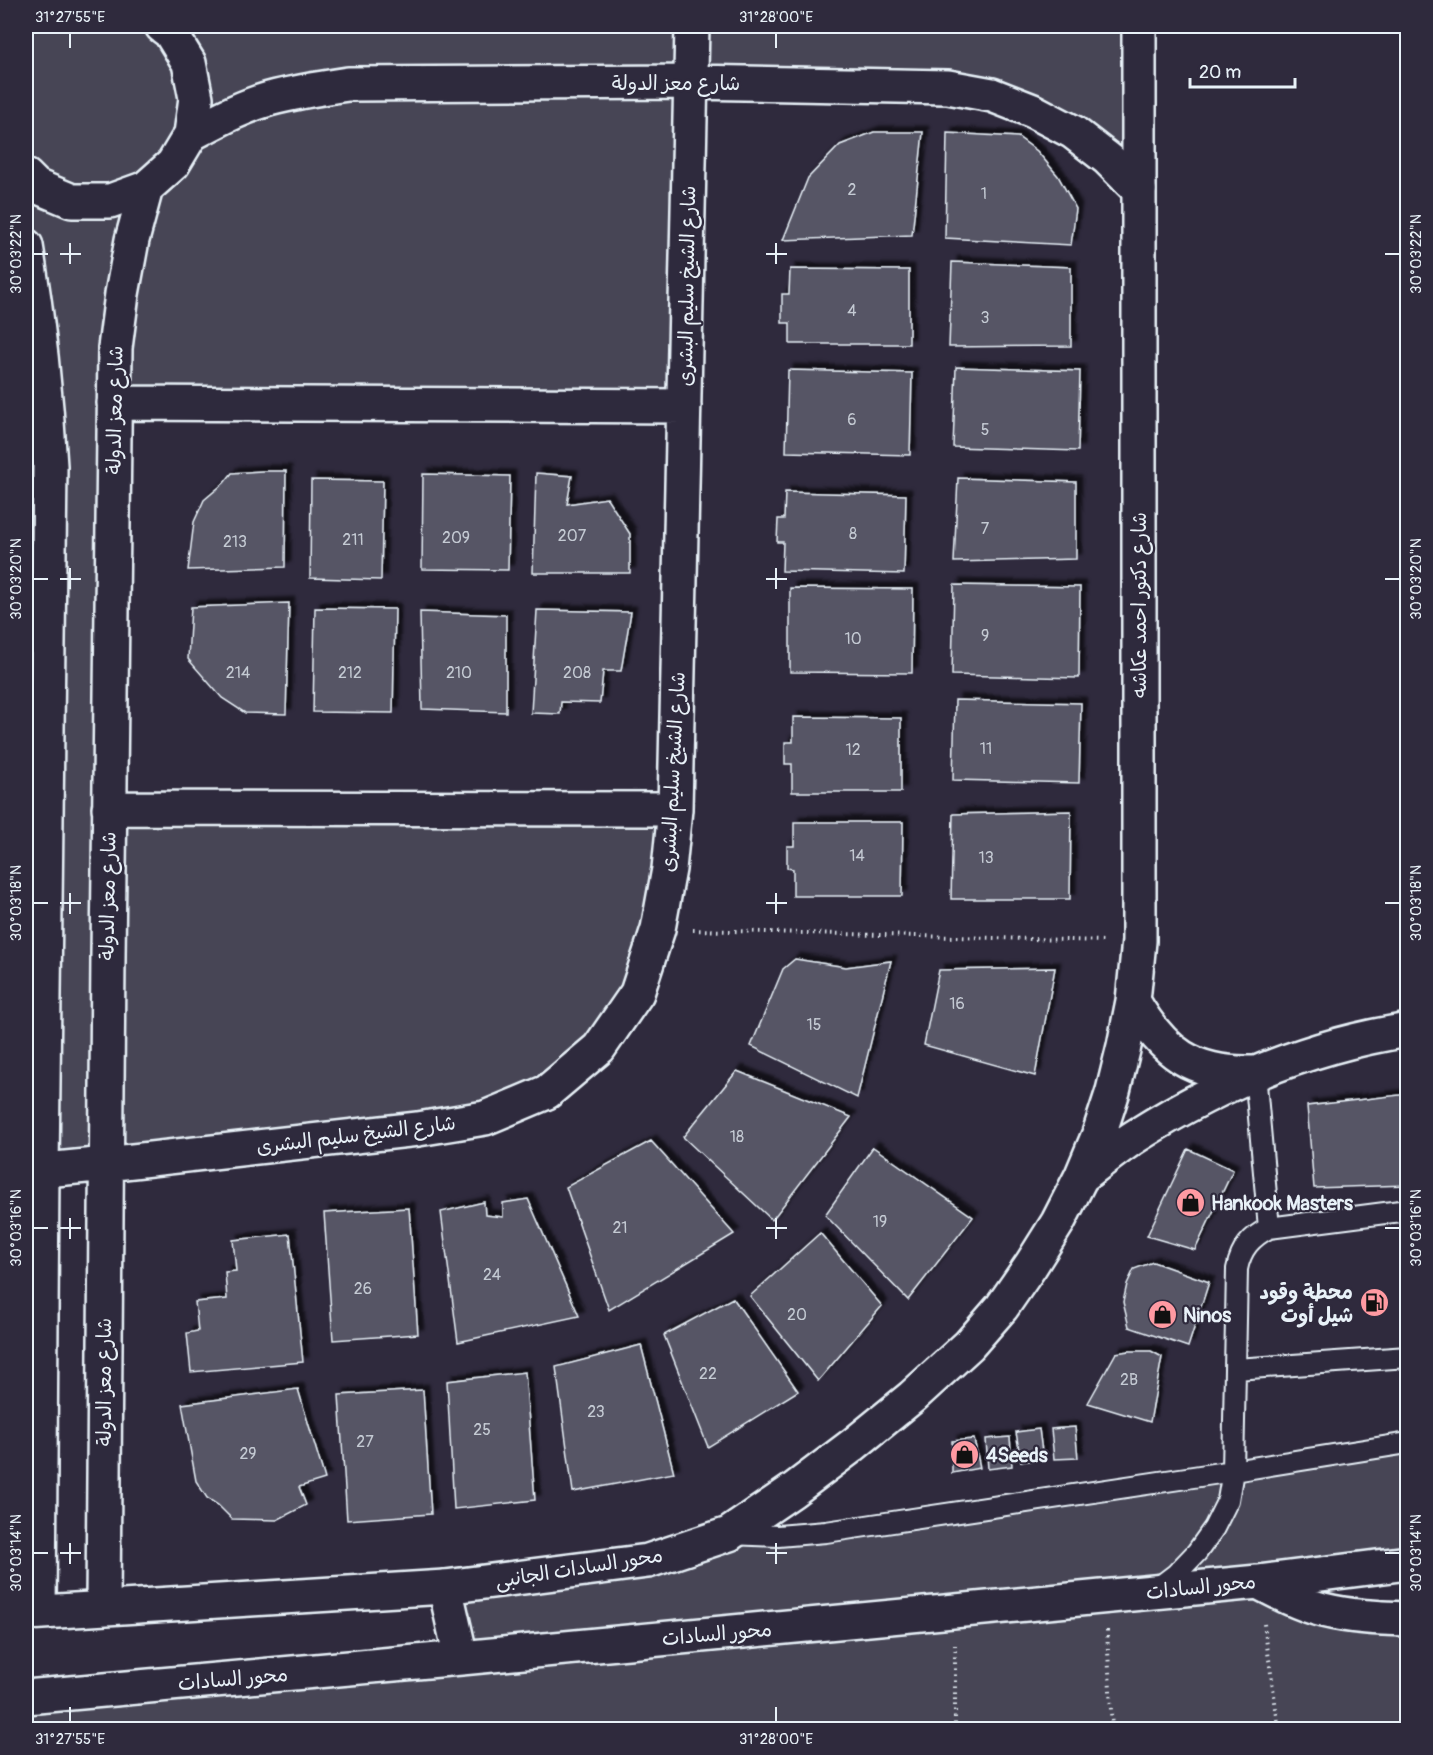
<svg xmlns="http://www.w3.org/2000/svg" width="1433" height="1755" viewBox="0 0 1433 1755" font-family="Pangolin,'Playpen Sans Arabic',sans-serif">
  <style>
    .green { fill: #464455; stroke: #979aa6; stroke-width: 1.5 }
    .building { fill: #575565; stroke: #e8f1f8; stroke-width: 1.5; filter: url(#shadow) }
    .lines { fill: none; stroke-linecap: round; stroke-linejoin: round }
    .service-casing { stroke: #e8f1f8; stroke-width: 24 }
    .minor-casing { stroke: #e8f1f8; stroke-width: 38 }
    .tertiary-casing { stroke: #e8f1f8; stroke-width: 38 }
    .primary-casing { stroke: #e8f1f8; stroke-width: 38 }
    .path { stroke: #e8f1f8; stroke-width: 4; stroke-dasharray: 1.5 4.5; stroke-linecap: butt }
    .service { stroke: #2f2a3d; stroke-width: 20 }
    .minor { stroke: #2f2a3d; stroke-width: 33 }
    .tertiary { stroke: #2f2a3d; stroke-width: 33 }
    .primary { stroke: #2f2a3d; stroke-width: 33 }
    .ticks { fill: none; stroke: #e8f1f8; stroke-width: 2 }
    .labels { text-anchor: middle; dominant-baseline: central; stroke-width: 4.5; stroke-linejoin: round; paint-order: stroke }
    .number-label { font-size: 16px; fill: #c4cad3 }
    .street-label { font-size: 20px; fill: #e8f1f8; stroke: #2f2a3d }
    .poi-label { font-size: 20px; font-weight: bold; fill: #e8f1f8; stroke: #2f2a3d; text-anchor: start }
    .neatline { fill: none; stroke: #e8f1f8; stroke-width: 2 }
    .ticks-label { font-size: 15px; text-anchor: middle; fill: #e8f1f8 }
  </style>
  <defs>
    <filter id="shadow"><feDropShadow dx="5.5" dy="-5.5" stdDeviation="1.5" flood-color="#0009"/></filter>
  </defs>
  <rect width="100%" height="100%" fill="#2f2a3d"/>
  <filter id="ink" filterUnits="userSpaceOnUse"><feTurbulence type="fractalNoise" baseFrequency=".0167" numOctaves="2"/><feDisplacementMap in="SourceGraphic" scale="12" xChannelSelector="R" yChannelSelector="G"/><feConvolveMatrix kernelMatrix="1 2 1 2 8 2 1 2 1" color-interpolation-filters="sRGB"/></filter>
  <g filter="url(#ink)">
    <path class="green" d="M26 26H1139V190L1033 111 691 82 684 406 114 403 110 808 675 809 669 869 599 1048 485 1118 42 1170 50 466 26 246Z
      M1407 1443V1562L1234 1583 1407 1619V1729L26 1730V1697L460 1658 445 1587 778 1536Z"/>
    <path class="building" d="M874 132H923L912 235 783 240 808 178 840 145Z
      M947 133 1018 137 1037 151 1058 176 1076 209 1071 245 945 238Z
      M952 262 1071 267V346L949 347Z
      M790 269 909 270V344H790V323H782V294H789Z
      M956 367 1080 371 1078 451 953 447Z
      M788 370 912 373 910 455 786 452Z
      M262 471H286L285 567 188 570 194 522 204 500 224 483 232 473Z
      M536 473 572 476 567 504 607 498 630 534V573H533Z
      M423 474 510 476 508 570 422 569Z
      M958 478 1076 482V559L954 562Z
      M311 480 383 481 381 580 310 578Z
      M785 492 906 495 904 574 782 571 783 542H777L778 519H784Z
      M954 585 1080 587 1079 678 952 675Z
      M790 588 913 589 912 673 790 672Z
      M289 603 286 714 245 713 222 698 188 659 191 607Z
      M315 608 395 609 393 713 313 712Z
      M537 610 631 612 621 671H603L600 703 561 702 560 714 531 713Z
      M420 612 506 615V712L422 709Z
      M955 700 1081 703 1079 783 953 780Z
      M793 717 901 718V792H792V764H785V742H793Z
      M1071 811 1070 899H951L953 814Z
      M794 822H903L902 896H793V869L787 868V846H794Z
      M795 959 846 967 891 961 857 1098 751 1046 783 969Z
      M1055 968 1035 1076 924 1045 939 970Z
      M737 1071 851 1117 772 1220 683 1137Z
      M1408 1094V1185L1314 1188 1307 1106Z
      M651 1141 734 1234 609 1310 566 1187Z
      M873 1147 973 1217 908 1300 825 1215Z
      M1188 1149 1233 1170 1195 1250 1147 1236Z
      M528 1199 579 1316 458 1342 441 1212 484 1202 485 1215 503 1217V1203Z
      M409 1208 418 1334 333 1340 324 1213Z
      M820 1233 882 1306 818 1381 750 1296Z
      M290 1234 303 1362 191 1372 187 1333 198 1331 195 1302 227 1299 225 1272 236 1271 233 1240Z
      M1153 1262 1209 1282 1188 1347 1129 1327 1123 1302 1127 1284 1134 1269Z
      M733 1298 798 1391 708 1447 664 1335Z
      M641 1345 674 1473 573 1492 556 1367Z
      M1129 1351H1151L1162 1357 1150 1422 1088 1403 1116 1353Z
      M525 1372 535 1500 454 1509 447 1381Z
      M298 1389 325 1479 299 1487 306 1505 277 1520 232 1519 218 1505 207 1498 196 1481 182 1404Z
      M423 1390 431 1514 347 1520 339 1395Z
      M1075 1427 1078 1458 1054 1459 1051 1429Z
      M1039 1429 1043 1459 1021 1462 1016 1432Z
      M1010 1437 1012 1466 988 1469 986 1439Z
      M974 1439 980 1468 952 1473V1441Z"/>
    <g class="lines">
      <defs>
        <path id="service" d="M1255 1073 1269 1228
          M1236 1369 1408 1357
          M730 1534 778 1536 826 1532 1233 1471 1408 1443
          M1155 1590 1176 1574 1197 1552 1214 1528 1228 1500 1233 1471 1237 1269C1241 1249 1251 1237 1269 1228L1408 1210"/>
        <path id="minor" d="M191 134C216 121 241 107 269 99 295 92 321 88 348 84L691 82 948 87 992 95 1033 111 1073 132 1108 159 1139 190
          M26 176 36 186 72 201H110L146 188 173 164 191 134 196 98 189 63 170 32 162 26
          M26 246C38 319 46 392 50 466L42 1170 39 1612
          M114 403 684 406
          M109 808 675 809
          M26 1172 106 1164 418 1129 485 1118 547 1092 599 1048 637 993 658 929 669 869 675 809 692 26
          M103 1607 108 957 115 348 122 294 132 240 146 188"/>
        <path id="tertiary" d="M1133 1001C1163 1053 1193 1075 1254 1073
          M1081 1177C1099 1163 1117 1148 1136 1136 1218 1084 1311 1045 1408 1030
          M26 1613 445 1587 648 1561 729 1534 792 1491 853 1445 912 1397 969 1345 1002 1307 1031 1265 1058 1222 1081 1177 1099 1134 1113 1091 1124 1046 1133 1001 1139 941V26"/>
        <path id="primary" d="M1258 1582C1279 1593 1300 1604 1323 1610 1351 1617 1379 1618 1408 1619
          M445 1587 461 1658
          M26 1697 461 1658 1258 1582 1408 1563"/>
      </defs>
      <use href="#service" class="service-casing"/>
      <use href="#minor" class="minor-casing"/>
      <use href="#tertiary" class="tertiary-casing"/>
      <use href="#primary" class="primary-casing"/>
      <path class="path" d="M693 930 1106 941
        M1264 1624 1279 1730
        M1107 1630 1112 1730
        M955 1730V1645"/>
      <use href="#service" class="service"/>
      <use href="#minor" class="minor"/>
      <use href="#tertiary" class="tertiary"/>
      <use href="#primary" class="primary"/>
    </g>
  </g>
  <path class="ticks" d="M70 33V48M776 33V48M70 243V264M776 243V264M33 254H48M60 254H81M766 254H787M1385 254H1400M70 568V589M776 568V589M33 579H48M60 579H81M766 579H787M1385 579H1400M70 893V914M776 893V914M33 903H48M60 903H81M766 903H787M1385 903H1400M70 1218V1239M776 1218V1239M33 1228H48M60 1228H81M766 1228H787M1385 1228H1400M70 1543V1564M776 1543V1564M33 1553H48M60 1553H81M766 1553H787M1385 1553H1400M70 1707V1722M776 1707V1722"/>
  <defs>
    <symbol id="shop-disc" viewBox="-11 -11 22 22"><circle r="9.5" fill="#ff9aa2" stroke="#2f2a3d"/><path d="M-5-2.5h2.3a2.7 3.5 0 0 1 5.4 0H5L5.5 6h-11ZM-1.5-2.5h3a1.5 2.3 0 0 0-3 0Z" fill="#111"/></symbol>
    <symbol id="fuel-disc" viewBox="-11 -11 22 22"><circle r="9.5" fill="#ff9aa2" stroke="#2f2a3d"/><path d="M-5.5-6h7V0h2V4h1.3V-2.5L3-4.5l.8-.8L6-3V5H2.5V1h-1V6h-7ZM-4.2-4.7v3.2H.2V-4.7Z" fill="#111"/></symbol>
  </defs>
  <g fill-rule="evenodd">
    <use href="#shop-disc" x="1174" y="1186" width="33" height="33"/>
    <use href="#fuel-disc" x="1358" y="1286" width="33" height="33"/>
    <use href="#shop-disc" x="1146" y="1298" width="33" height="33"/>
    <use href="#shop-disc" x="948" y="1438" width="33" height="33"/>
  </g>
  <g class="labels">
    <g class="number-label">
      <text x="852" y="190">2</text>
      <text x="984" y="194">1</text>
      <text x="852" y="311">4</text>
      <text x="985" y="318">3</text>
      <text x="852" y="420">6</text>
      <text x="985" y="430">5</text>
      <text x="985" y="529">7</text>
      <text x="853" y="534">8</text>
      <text x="572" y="536">207</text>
      <text x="456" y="538">209</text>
      <text x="353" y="540">211</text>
      <text x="235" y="542">213</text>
      <text x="985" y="636">9</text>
      <text x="853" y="639">10</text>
      <text x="238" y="673">214</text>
      <text x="350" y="673">212</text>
      <text x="459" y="673">210</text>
      <text x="577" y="673">208</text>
      <text x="986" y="749">11</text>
      <text x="853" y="750">12</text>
      <text x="857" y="856">14</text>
      <text x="986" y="858">13</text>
      <text x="957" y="1004">16</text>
      <text x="814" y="1025">15</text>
      <text x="737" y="1137">18</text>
      <text x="880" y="1222">19</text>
      <text x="620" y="1228">21</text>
      <text x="492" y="1275">24</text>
      <text x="363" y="1289">26</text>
      <text x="797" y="1315">20</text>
      <text x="708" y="1374">22</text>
      <text x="1129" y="1380">2B</text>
      <text x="596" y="1412">23</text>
      <text x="482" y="1430">25</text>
      <text x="365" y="1442">27</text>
      <text x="248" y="1454">29</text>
    </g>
    <g class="street-label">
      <text x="676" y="83">شارع معز الدولة</text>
      <text transform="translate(687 286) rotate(-89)">شارع الشيخ سليم البشرى</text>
      <text transform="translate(115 410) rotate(-89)">شارع معز الدولة</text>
      <text transform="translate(1139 605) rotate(-90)">شارع دكتور احمد عكاشه</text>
      <text transform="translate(673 772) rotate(-87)">شارع الشيخ سليم البشرى</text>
      <text transform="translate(108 896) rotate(-89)">شارع معز الدولة</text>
      <text transform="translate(356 1135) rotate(-7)">شارع الشيخ سليم البشرى</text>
      <text transform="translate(104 1382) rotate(-90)">شارع معز الدولة</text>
      <text transform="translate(579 1568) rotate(-9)">محور السادات الجانبى</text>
      <text transform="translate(1201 1587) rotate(-6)">محور السادات</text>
      <text transform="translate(717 1634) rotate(-5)">محور السادات</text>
      <text transform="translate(233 1679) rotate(-5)">محور السادات</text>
    </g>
    <g class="poi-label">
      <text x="1211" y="1203">Hankook Masters</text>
      <text x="1353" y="1292" text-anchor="end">محطة وقود<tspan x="1353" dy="23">شيل أوت</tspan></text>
      <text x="1183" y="1315">Ninos</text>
      <text x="986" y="1455">4Seeds</text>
    </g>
  </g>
  <rect width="1433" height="1755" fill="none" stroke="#2f2a3d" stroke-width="66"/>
  <path d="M1190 78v9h105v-9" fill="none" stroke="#e8f1f8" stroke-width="3"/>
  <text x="1199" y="78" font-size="18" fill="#e8f1f8" stroke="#2f2a3d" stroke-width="4.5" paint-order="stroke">20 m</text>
  <rect x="33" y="33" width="1367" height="1689" class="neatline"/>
  <g class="ticks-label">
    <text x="70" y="22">31°27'55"E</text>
    <text x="776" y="22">31°28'00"E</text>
    <text transform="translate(16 254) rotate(-90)" y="5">30°03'22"N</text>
    <text transform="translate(1416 254) rotate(-90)" y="5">30°03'22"N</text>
    <text transform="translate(16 579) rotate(-90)" y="5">30°03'20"N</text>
    <text transform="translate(1416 579) rotate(-90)" y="5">30°03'20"N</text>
    <text transform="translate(16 903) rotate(-90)" y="5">30°03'18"N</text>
    <text transform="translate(1416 903) rotate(-90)" y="5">30°03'18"N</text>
    <text transform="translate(16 1228) rotate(-90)" y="5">30°03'16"N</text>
    <text transform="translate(1416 1228) rotate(-90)" y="5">30°03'16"N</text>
    <text transform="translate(16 1553) rotate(-90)" y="5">30°03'14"N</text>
    <text transform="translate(1416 1553) rotate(-90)" y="5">30°03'14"N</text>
    <text x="70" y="1744">31°27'55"E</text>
    <text x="776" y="1744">31°28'00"E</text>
  </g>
</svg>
